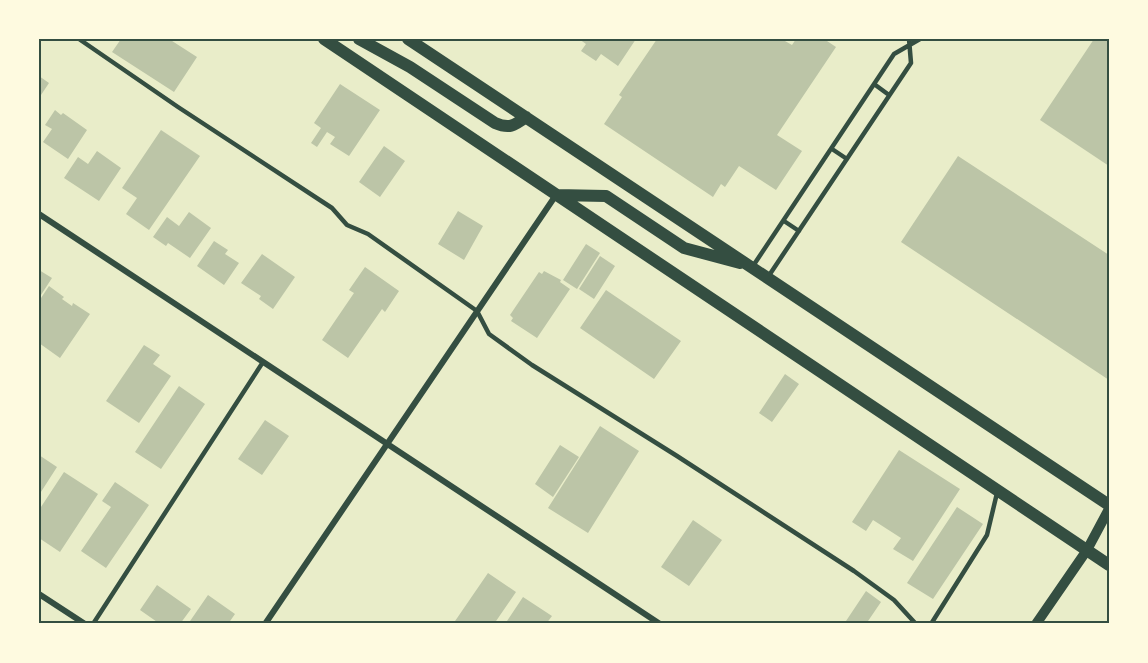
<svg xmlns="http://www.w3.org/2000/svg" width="1148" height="663" viewBox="0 0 1148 663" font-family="Quicksand,sans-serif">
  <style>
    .building { fill: #bcc5a7 }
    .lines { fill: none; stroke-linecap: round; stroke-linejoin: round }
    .service { stroke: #344e41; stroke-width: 4.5 }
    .minor { stroke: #344e41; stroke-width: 6 }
    .tertiary { stroke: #344e41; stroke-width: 10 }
    .secondary { stroke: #344e41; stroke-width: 12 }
    .neatline { fill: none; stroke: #344e41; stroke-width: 2 }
  </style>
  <rect width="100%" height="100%" fill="#e9edc9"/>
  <path class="building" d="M121 39H169L197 57 174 92 112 52Z
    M579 39H636L618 66 601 54 596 61 581 51 586 44Z
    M657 39H786L785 41 792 45 796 39H824L836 47 777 135 802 151 776 190 739 166 725 187 721 184 713 197 604 124 622 97 619 95Z
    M1094 39H1109V166L1040 120Z
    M39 76 49 83 39 98Z
    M340 84 380 110 349 156 330 144 335 137 327 132 317 147 311 143 321 128 314 123Z
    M55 110 61 115 63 113 87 130 68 159 43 142 52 129 45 125Z
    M161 130 200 156 149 230 126 214 137 198 122 188Z
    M384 146 405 161 380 197 359 182Z
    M97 151 121 168 99 201 64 178 78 157 88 164Z
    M958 156 1109 255V380L901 242Z
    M458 211 483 226 464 260 438 244Z
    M189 212 211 228 190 258 168 243 166 246 153 237 167 217 179 226Z
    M214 241 228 250 225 254 239 263 224 285 197 266Z
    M586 244 600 253 577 289 563 280Z
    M262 254 295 277 273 309 259 299 261 296 241 283Z
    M600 256 615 266 594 299 579 289Z
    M365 267 399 291 385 312 382 309 348 358 322 340 354 293 349 290Z
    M39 270 52 278 39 298Z
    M544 271 561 280 560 282 570 289 537 338 511 321 513 318 510 315 539 272 542 274Z
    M49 286 64 297 62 299 72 306 73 303 90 314 60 358 39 343V301Z
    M606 290 681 341 654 379 580 328Z
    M144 345 160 355 153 364 171 376 139 423 106 401Z
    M785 374 799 384 772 422 759 413Z
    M179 386 205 404 161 469 135 452Z
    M265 420 289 436 262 475 238 459Z
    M600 426 639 451 588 533 548 508Z
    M560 445 579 457 553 497 535 484Z
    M899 450 960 489 913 561 893 549 901 538 873 520 866 531 852 522Z
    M39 455 57 467 39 495Z
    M64 472 98 494 60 552 39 538V510Z
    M115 482 149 505 106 568 81 551 111 507 102 501Z
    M957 507 983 524 933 599 907 583Z
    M693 520 722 540 689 586 661 567Z
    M488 573 516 592 494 624H453Z
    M157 585 191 609 180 624H160L140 610Z
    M866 591 881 602 866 624H844Z
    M208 595 235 614 228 624H188Z
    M523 597 552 616 546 624H505Z"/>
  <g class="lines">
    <path class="service" d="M79 39 178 107 332 208 347 225 368 234 477 311 489 334 532 365 677 456 854 571 894 600 916 624
      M874 84 889 95
      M832 149 847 159
      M784 221 799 231
      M753 266 894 54 920 39
      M768 277 911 63 909 39
      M93 624 263 362
      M931 624 987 535 997 493"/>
    <path class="minor" d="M39 214 660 624
      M39 594 85 624
      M265 624 556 195"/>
    <path class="tertiary" d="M1036 624 1087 550 1109 509"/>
    <path class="secondary" d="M324 39 1109 565
      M359 39 410 67 495 123C509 129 514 126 526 117
      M408 39 1109 505
      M556 195 606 196 684 248 740 263"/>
  </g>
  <rect width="1148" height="663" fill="none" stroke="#fefae0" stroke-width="81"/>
  <rect x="40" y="40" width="1068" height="582" class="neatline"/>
</svg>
